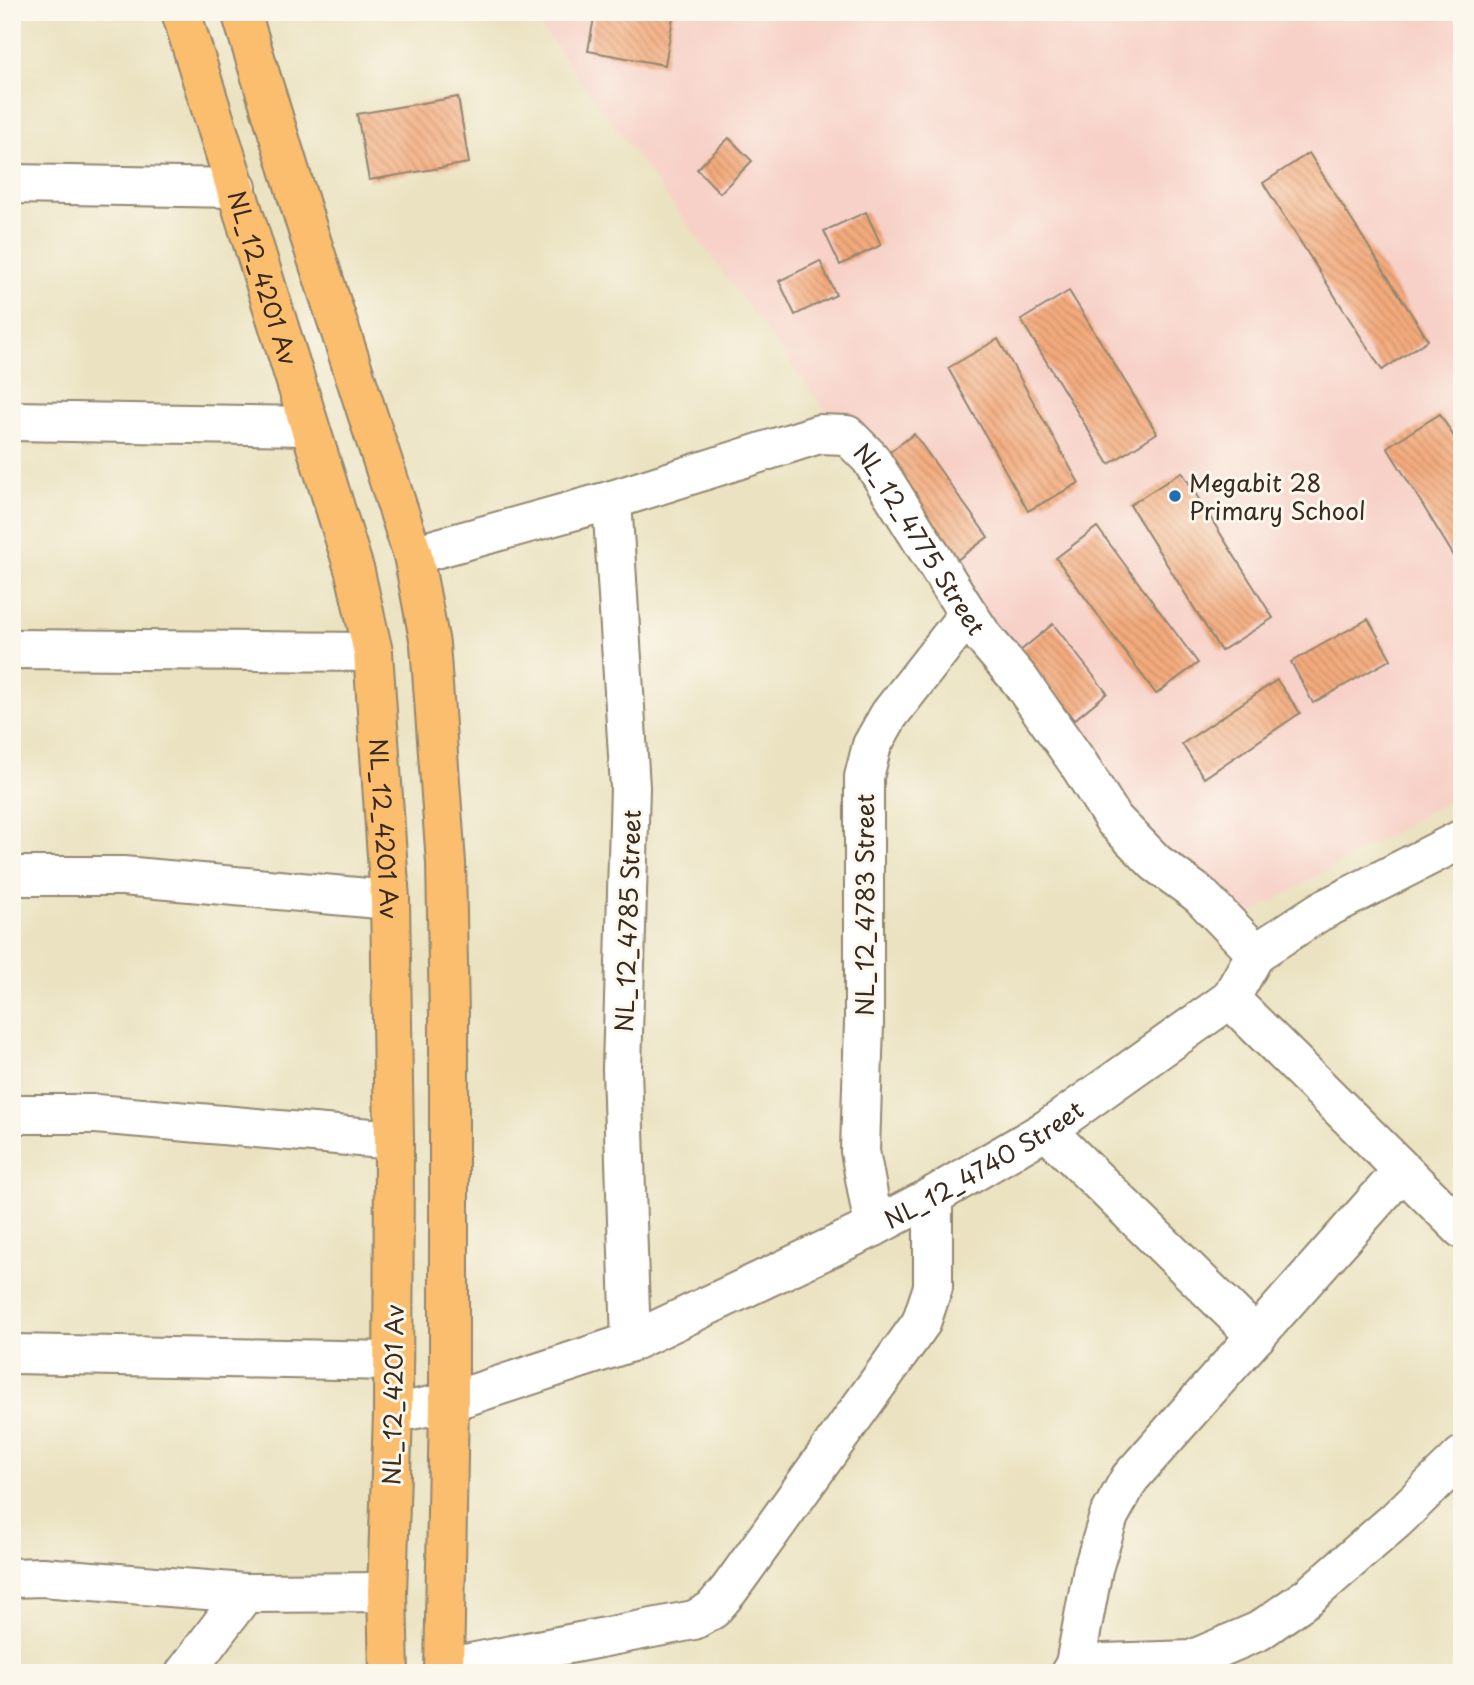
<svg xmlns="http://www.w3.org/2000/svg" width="1474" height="1685" viewBox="0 0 1474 1685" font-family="'Playpen Sans',sans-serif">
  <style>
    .built { fill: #f7d1c8 }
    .building { fill: url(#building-back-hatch) }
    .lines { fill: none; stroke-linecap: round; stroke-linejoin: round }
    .minor-casing { stroke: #92866f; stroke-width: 42 }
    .major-casing { stroke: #92866f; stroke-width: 42 }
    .minor { stroke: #fff; stroke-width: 38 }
    .major { stroke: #fbbe6e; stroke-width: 38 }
    .poi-dot { fill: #1f6fb2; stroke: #fbf7ec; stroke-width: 2.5 }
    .labels { text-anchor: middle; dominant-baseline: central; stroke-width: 6; stroke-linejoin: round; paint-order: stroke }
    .street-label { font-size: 24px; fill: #3b2a1e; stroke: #fbf7ec }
    .poi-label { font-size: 24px; fill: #3b2a1e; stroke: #fbf7ec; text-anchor: start }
  </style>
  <defs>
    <pattern id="building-back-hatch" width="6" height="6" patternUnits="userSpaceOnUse" patternTransform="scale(1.75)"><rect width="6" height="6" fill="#f4ab7d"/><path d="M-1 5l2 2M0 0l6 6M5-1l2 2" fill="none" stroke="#c78b66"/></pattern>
  </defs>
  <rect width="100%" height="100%" fill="#fbf7ec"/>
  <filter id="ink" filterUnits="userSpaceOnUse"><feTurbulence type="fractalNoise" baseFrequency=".0143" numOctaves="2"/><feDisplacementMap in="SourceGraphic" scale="14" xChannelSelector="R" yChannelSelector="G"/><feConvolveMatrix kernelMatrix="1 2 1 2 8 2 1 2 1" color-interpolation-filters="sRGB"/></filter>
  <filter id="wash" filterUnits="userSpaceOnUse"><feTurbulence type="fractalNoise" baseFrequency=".00686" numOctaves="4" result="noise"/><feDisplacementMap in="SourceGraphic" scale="28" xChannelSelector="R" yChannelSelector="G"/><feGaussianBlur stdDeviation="1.57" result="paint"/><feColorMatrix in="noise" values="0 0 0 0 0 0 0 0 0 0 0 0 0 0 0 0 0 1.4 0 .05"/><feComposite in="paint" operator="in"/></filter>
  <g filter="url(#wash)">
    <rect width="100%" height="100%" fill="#eae2c0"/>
    <path class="built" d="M530 12H1462V793L1214 935Z"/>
    <g id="blocks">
      <path class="building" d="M595 12H674L665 65 588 51Z
        M458 97 469 163 369 180 357 114Z
        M729 138 752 161 720 193 697 169Z
        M1309 153 1428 340 1382 370 1263 183Z
        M866 212 881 245 840 265 824 231Z
        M820 261 836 295 795 315 779 281Z
        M1069 291 1157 433 1109 464 1021 320Z
        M998 339 1079 483 1028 511 948 368Z
        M1440 414 1462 450V569L1387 447Z
        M914 434 988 537 949 566 875 463Z
        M1182 472 1273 618 1221 651 1130 505Z
        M1097 527 1198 663 1156 694 1056 558Z
        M1368 619 1391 659 1313 703 1291 662Z
        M1053 624 1107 693 1074 720 1019 652Z
        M1277 680 1300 713 1204 778 1182 744Z"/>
    </g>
  </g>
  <g filter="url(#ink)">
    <use href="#blocks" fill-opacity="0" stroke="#92866f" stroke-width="2"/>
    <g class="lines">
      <defs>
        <g id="minor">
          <path d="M12 184 237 188"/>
          <path d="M12 421 309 426"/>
          <path d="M612 500 630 787 622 1069 631 1342"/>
          <path id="s1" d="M413 555 612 500 819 434 847 435 870 458 968 614 984 638 1019 679 1078 763 1114 820 1156 863 1200 895 1256 953"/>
          <path d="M12 649 373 652"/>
          <path d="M12 876H123L390 900"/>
          <path d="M1230 999 1462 1229"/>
          <path d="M12 1114H96L394 1140"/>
          <path d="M1046 1130 1256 1336"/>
          <path d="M874 1227 860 1151 864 1023V777L872 745 889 715 968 614"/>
          <path d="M12 1354 393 1361"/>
          <path id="s2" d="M393 1414 449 1402 631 1342 874 1227 933 1196 1046 1130 1230 999 1256 953 1319 912 1462 839"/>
          <path d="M12 1578 42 1577 245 1593"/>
          <path d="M1075 1664 1191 1660 1259 1631 1309 1596 1396 1520 1462 1456"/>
          <path d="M444 1668 694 1620 712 1610 729 1590 921 1323 933 1287V1196"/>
          <path d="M185 1673 245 1593 387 1592"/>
          <path d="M1070 1673 1075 1664 1093 1569 1109 1516 1130 1478 1402 1171"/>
        </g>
        <g id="major">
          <path id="s3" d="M181 12 355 572 373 652 390 900 394 1140 393 1414 387 1592 389 1673"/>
          <path d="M241 12 309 234 413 555 430 644 446 863 449 1016V1402L444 1673"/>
        </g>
      </defs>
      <use href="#minor" class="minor-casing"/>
      <use href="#major" class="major-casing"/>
      <use href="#minor" class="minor"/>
      <use href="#major" class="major"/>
    </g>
  </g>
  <circle class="poi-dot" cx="1175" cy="496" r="7"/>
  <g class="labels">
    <g class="street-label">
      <text stroke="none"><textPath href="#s3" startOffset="278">NL_12_4201 Av</textPath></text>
      <text stroke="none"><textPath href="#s1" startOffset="579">NL_12_4775 Street</textPath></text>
      <text stroke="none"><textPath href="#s3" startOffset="845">NL_12_4201 Av</textPath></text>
      <text transform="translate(864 905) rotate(-90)">NL_12_4783 Street</text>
      <text transform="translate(627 921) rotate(-88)">NL_12_4785 Street</text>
      <text stroke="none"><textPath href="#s2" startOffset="644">NL_12_4740 Street</textPath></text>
      <text transform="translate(392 1395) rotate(-89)">NL_12_4201 Av</text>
    </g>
    <g class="poi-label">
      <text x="1189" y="482">Megabit 28<tspan x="1189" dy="28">Primary School</tspan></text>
    </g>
  </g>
  <rect width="1474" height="1685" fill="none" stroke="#fbf7ec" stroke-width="42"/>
</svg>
